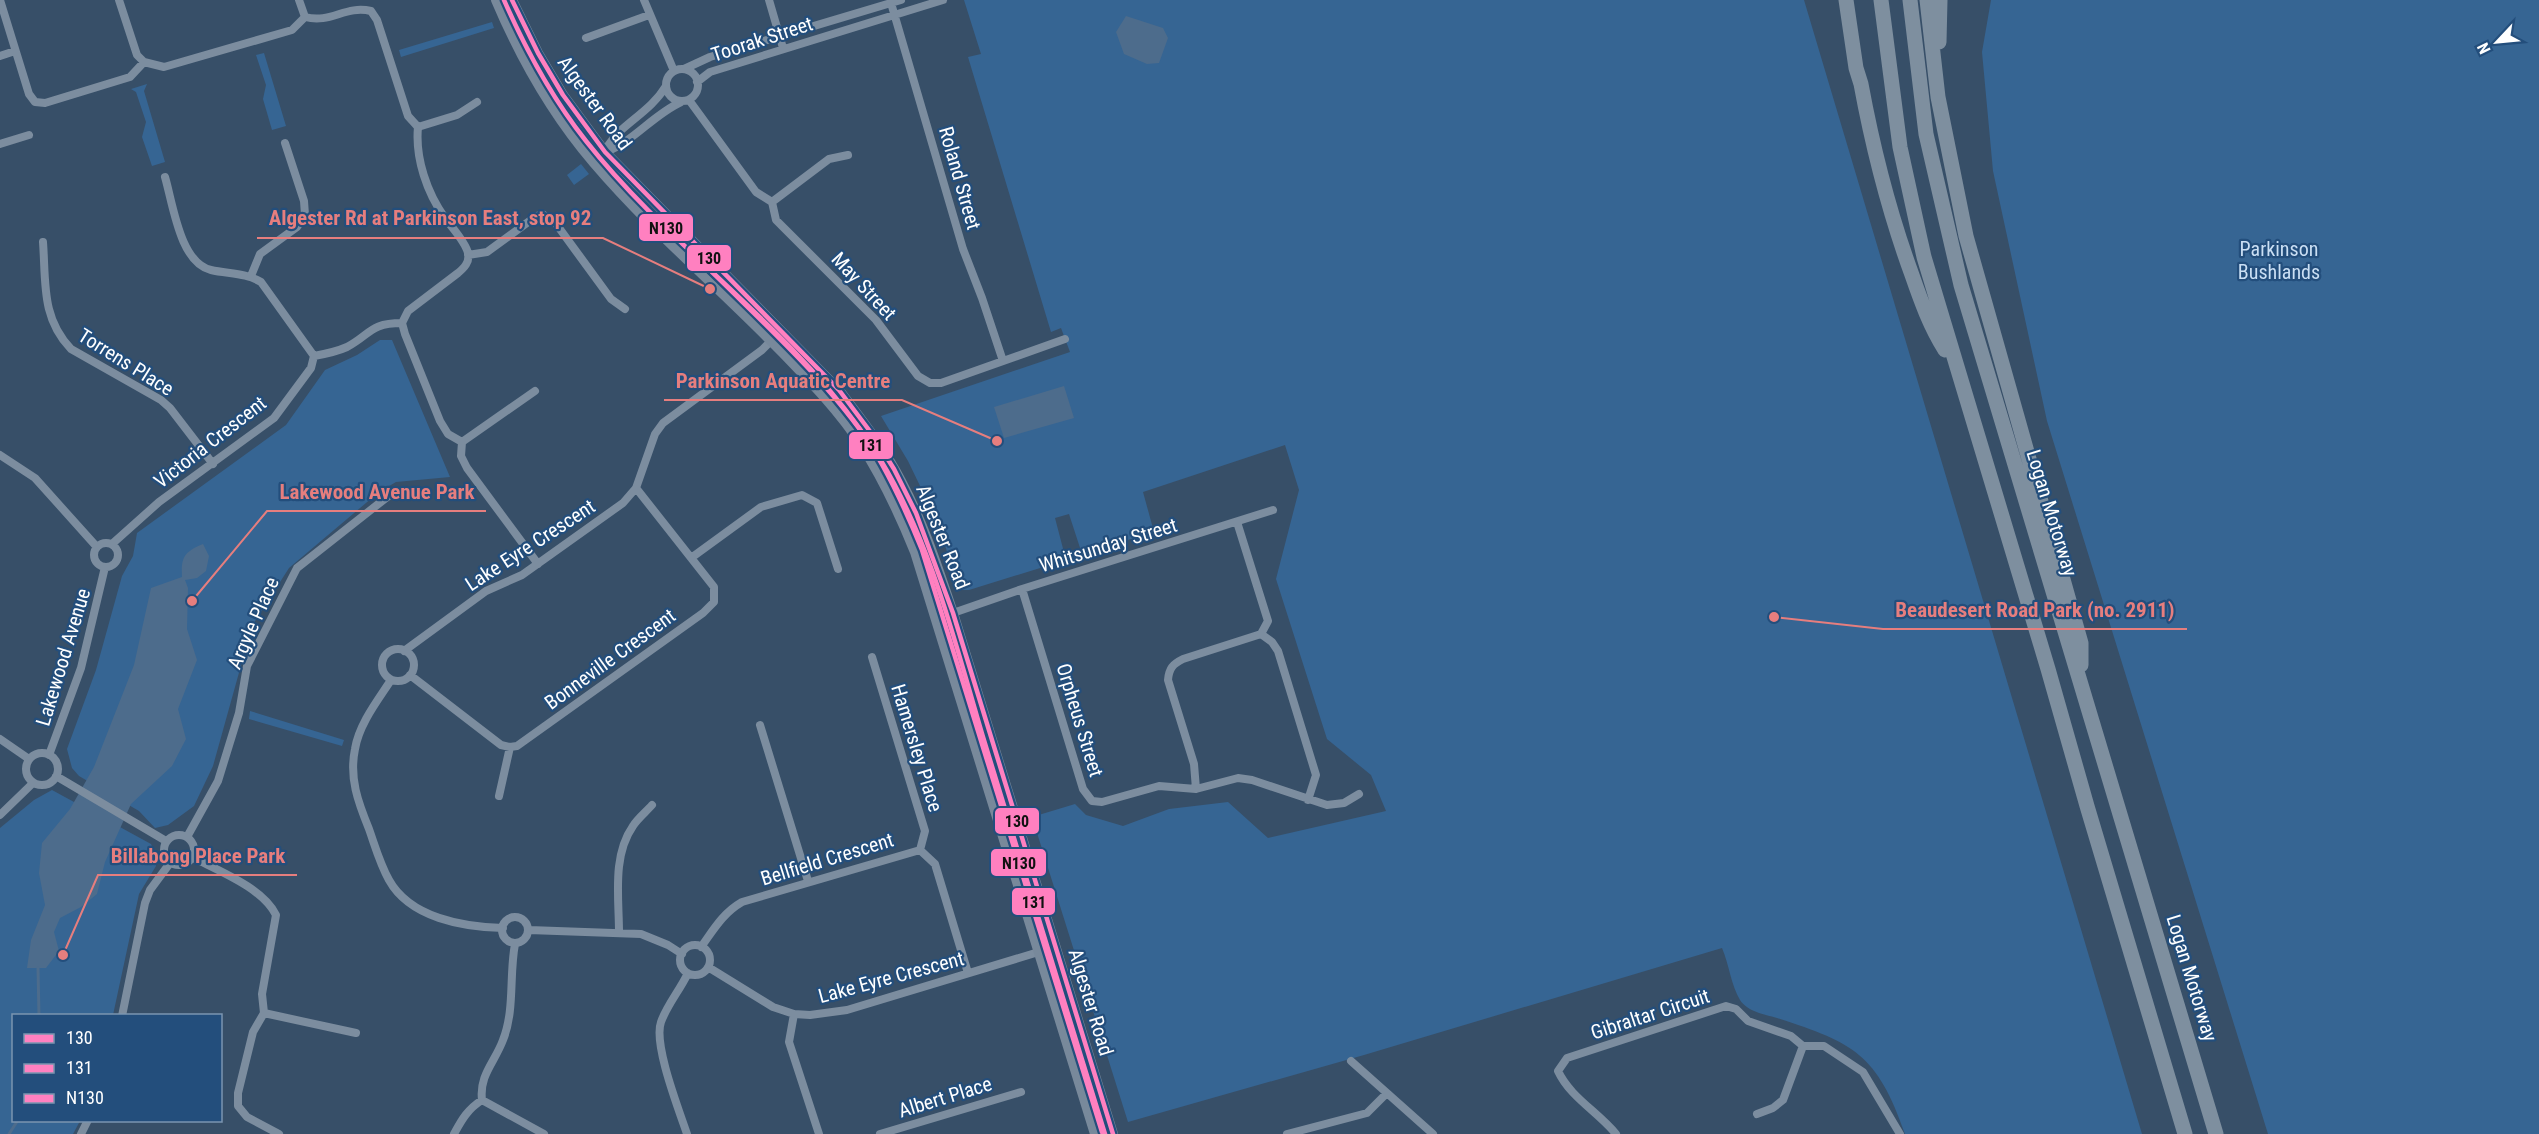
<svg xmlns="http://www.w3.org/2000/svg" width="2539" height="1134" viewBox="0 0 2539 1134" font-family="'Roboto Condensed',sans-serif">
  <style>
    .green { fill: #366593 }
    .water { fill: #4d6c8c }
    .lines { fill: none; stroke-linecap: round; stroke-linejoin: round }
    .stream { stroke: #4d6c8c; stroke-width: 3 }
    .minor { stroke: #7c8d9f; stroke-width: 8 }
    .secondary { stroke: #78899b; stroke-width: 10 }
    .motorway { stroke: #7e8f9f; stroke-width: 15 }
    .bus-1-casing { stroke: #234e7c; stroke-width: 9 }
    .bus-2-casing { stroke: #234e7c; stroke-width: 9 }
    .bus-3-casing { stroke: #234e7c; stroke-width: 9 }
    .bus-1 { stroke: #ff80c0; stroke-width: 4.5 }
    .bus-2 { stroke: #ff80c0; stroke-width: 4.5 }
    .bus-3 { stroke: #ff80c0; stroke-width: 4.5 }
    .labels { text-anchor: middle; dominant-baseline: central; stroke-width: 4.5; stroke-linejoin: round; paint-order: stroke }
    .street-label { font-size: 20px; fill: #fff; stroke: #234e7c }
    .park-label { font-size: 20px; fill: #cadff4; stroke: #234e7c }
    .leader { fill: none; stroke: #e67e7e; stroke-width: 2 }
    .callout-dot { fill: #e67e7e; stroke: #234e7c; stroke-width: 2 }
    .callout-label { font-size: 21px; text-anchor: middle; font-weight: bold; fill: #e67e7e; stroke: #234e7c; stroke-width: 4.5; stroke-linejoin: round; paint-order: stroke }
    .line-badge { stroke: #234e7c; stroke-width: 2 }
    .pale-badge-label { font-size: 16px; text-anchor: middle; font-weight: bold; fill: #111 }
  </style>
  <rect width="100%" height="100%" fill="#374f68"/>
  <path class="green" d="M964 0H1804L2142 1134H1905C1877 1054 1854 1043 1777 1018 1764 1014 1748 1012 1740 1000 1731 985 1729 964 1722 948L1364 1055 1128 1122 1032 817 1075 804 1086 815 1123 826 1169 809 1228 802 1268 838 1386 811 1371 775 1327 739 1276 579 1299 490 1285 445 1143 492 1154 532 1082 554 1069 514 1055 518 1066 560 969 590H960L936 519 908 461 881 416 1070 352 1061 328 1051 332 968 57 981 54Z
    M1991 0H2539V1134H2268L2047 421 1993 171 1982 52Z
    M492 22 494 28 401 57 399 50Z
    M264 53 286 126 272 130 263 99 266 85 256 55Z
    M147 84 144 91 165 162 152 166 142 137 146 122 136 92 131 89Z
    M581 164 589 174 574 185 567 175Z
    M380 340H392L450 477 396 482 379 492 289 568 252 626 213 766 194 806 168 825 155 828 139 811 79 776 72 768 67 749 96 670 122 576 133 556 137 533 286 425 325 370 357 355Z
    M250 711 344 740 342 746 249 719Z
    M52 790 151 844 156 855V866L139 894 113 1015 14 1016V1120L80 1121 73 1134H0V828L34 800Z"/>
  <path class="water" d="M1126 16 1163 28 1168 38 1159 63 1147 64 1124 54 1116 32Z
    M1064 386 1074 418 1004 438 994 407Z
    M203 544 209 556 206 571 197 578 185 580 188 588 187 629 197 660 178 709 186 739 172 766 131 804 105 862 97 894 81 907 60 918 54 932 59 951 46 968H27L31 940 45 905 39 873 42 843 70 809 94 767 134 665 151 588 182 577C181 557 184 552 203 544Z"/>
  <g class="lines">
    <path class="stream" d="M38 968 39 1016
      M9 1134 18 1120"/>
    <path class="minor" d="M0 0 29 94 35 102 45 103 130 77 144 62
      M119 0 137 55 144 62 164 67 292 30 305 17
      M299 0 305 17
      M644 0 674 71
      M769 0 783 48
      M891 3 963 249 982 298 1003 361
      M305 17C331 24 345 5 371 11L377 20 408 116 418 127C415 158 427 193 445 218 452 228 465 241 468 253 470 262 464 268 458 273L408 311 402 323 405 334 440 421 448 434 462 442 461 456 467 468 538 564
      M586 38 649 15
      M0 56 15 51
      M684 69 710 57 901 0
      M666 85a16 16 0 1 1 32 0a16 16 0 1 1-32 0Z
      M697 82 710 72 943 0
      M689 100 756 192 772 202 776 220 876 320 918 376 930 383H941L1065 339
      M418 127 457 115 477 102
      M0 144 29 135
      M606 152C634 141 653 115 681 102
      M594 163C604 154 609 142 618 133 635 117 654 106 666 86
      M772 202 829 159 848 155
      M43 242C46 282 41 318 71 349L161 400 170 408 213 464
      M468 255 487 252 535 217 542 214 554 221 611 299 625 309
      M251 276 260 254 297 227 305 215 304 201 285 143
      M314 356C325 354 336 352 347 347 371 334 370 323 402 323
      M462 442 535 391
      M0 455 35 478 96 546
      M1237 522 1268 621 1261 634
      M94 555a12 12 0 1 1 24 0a12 12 0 1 1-24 0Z
      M112 544 159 502 274 418 311 368 314 356 261 282C246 273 229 274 211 270 180 263 173 204 165 177
      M691 558 761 507 802 495 817 503 838 569
      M1022 589 1083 789 1092 801 1102 802 1159 786 1196 789 1238 778 1252 780 1327 805 1344 803 1359 794
      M953 613 1022 589 1273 510
      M1261 634 1272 642 1278 651 1316 775 1308 800
      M382 665a16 16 0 1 1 32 0a16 16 0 1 1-32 0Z
      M404 651 486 591 522 575 623 503 636 488 655 434 663 423 762 350 781 331
      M872 657 925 831 920 850
      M410 675 501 745 510 747 517 746 703 613 714 602V587L636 488
      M391 680C378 700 359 724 355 749 349 778 358 802 369 829 375 846 380 864 389 880 410 918 463 927 503 928
      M760 725 808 881
      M0 739 29 759
      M26 769a16 16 0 1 1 32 0a16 16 0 1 1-32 0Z
      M49 755 81 668 105 567
      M56 776 166 841
      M1196 789 1194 764 1168 680C1169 668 1173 664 1183 659L1261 634
      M499 796 510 747
      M0 815 33 783
      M164 850a15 15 0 1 1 30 0a15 15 0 1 1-30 0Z
      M187 837 218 781 239 713 247 666 297 568 391 494
      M192 857C219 871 263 888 276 915L262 994 264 1013 253 1032 238 1093V1106L247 1117 279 1134
      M502 930a13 13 0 1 1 26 0a13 13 0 1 1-26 0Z
      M529 930 641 934 668 945 682 954
      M619 932C619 898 612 856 633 826 638 818 646 812 652 805
      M680 960a15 15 0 1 1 30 0a15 15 0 1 1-30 0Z
      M701 947C714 929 723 913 742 902L920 850 935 864 968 973
      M708 967 773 1007 794 1014 810 1015 847 1010 1055 947
      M264 1013 356 1033
      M794 1014 789 1042 819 1134
      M122 1016 145 903 150 890 170 863
      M1351 1061 1433 1134
      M482 1100 544 1134
      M1757 1114 1773 1108 1783 1100 1803 1046
      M81 1134 88 1120
      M454 1134C462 1119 468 1109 482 1100 479 1075 495 1062 503 1040 515 1010 509 975 515 944
      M687 1134C679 1110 653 1044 661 1022 667 1005 680 990 688 973
      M880 1134 1021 1092
      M1287 1134 1367 1113 1387 1093
      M1616 1134C1598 1112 1570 1097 1558 1071L1567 1058 1726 1006 1736 1009 1748 1021 1791 1036 1803 1046H1824L1863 1072 1900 1134"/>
    <path class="secondary" d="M496 0C521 59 552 114 594 163 652 231 721 289 783 353 811 382 840 412 862 446 884 480 900 515 915 552L1095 1134
      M512 0 538 53 563 95 605 152 839 390C861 419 884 448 901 481 923 522 938 568 953 613L1113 1134"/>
    <path class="motorway" d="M1846 0 1856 68 1861 84C1873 149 1889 212 1912 275 1921 301 1930 326 1945 350
      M1881 0 1900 147 1924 257 2048 669 2087 806 2185 1134
      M1910 0 1926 134 1961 285 2216 1134
      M1927 0 1938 97 1966 236 2081 643V665
      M1939 42 1940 0"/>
    <defs>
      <path id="bus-1" d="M512 0 538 53 563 95 605 152 839 390 872 434 894 469 916 513 953 613 1113 1134"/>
      <path id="bus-2" d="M707 267C768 328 834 386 880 459 932 544 955 643 983 737 1024 870 1064 1002 1105 1134"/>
      <path id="bus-3" d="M504 0C526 50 552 98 586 141 668 245 783 322 860 429 886 466 905 508 922 550L1102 1132"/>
    </defs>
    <use href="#bus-1" class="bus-1-casing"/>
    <use href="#bus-2" class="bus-2-casing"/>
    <use href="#bus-3" class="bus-3-casing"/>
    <use href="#bus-1" class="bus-1"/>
    <use href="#bus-2" class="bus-2"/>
    <use href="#bus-3" class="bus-3"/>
  </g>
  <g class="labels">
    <g class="street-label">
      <text transform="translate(762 39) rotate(-18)">Toorak Street</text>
      <text transform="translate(595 103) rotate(54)">Algester Road</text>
      <text transform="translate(960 178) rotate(74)">Roland Street</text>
      <text transform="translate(864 286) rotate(47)">May Street</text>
      <text transform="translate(126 362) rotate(32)">Torrens Place</text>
      <text transform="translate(210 442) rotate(-38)">Victoria Crescent</text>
      <text transform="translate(2052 513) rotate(73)">Logan Motorway</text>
      <text transform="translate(943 537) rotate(68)">Algester Road</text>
      <text transform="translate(530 545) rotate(-33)">Lake Eyre Crescent</text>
      <text transform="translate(1108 545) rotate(-17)">Whitsunday Street</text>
      <text transform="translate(253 623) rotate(-66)">Argyle Place</text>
      <text transform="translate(63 657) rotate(-73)">Lakewood Avenue</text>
      <text transform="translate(610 659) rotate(-36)">Bonneville Crescent</text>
      <text transform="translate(1080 720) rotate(73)">Orpheus Street</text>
      <text transform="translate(917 748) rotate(73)">Hamersley Place</text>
      <text transform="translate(827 859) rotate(-17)">Bellfield Crescent</text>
      <text transform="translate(891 977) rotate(-15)">Lake Eyre Crescent</text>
      <text transform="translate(2192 978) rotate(73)">Logan Motorway</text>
      <text transform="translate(1091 1002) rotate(73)">Algester Road</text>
      <text transform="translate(1650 1014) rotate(-18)">Gibraltar Circuit</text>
      <text transform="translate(945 1097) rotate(-17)">Albert Place</text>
    </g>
    <g class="park-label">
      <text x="2279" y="249">Parkinson<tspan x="2279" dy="23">Bushlands</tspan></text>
    </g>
  </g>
  <path class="leader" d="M710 289L603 238H257M997 441L902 400H664M192 601L267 511H486M1774 617L1883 629H2187M63 955L98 875H297"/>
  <g class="callout-dot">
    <circle cx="710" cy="289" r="6"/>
    <circle cx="997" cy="441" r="6"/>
    <circle cx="192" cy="601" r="6"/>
    <circle cx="1774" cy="617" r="6"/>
    <circle cx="63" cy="955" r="6"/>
  </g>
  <g class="callout-label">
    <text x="430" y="225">Algester Rd at Parkinson East, stop 92</text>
    <text x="783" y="388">Parkinson Aquatic Centre</text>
    <text x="377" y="499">Lakewood Avenue Park</text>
    <text x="2035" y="617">Beaudesert Road Park (no. 2911)</text>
    <text x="198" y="863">Billabong Place Park</text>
  </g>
  <g class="line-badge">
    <rect x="638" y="213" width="56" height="29" rx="6" fill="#ff80c0"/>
    <rect x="686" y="244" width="46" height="28" rx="6" fill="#ff80c0"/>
    <rect x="848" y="431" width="46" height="29" rx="6" fill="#ff80c0"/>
    <rect x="994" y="807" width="46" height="28" rx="6" fill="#ff80c0"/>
    <rect x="990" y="848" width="57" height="29" rx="6" fill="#ff80c0"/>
    <rect x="1011" y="887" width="45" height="29" rx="6" fill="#ff80c0"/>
  </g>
  <g class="pale-badge-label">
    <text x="666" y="234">N130</text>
    <text x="709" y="264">130</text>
    <text x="871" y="451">131</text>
    <text x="1017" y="827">130</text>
    <text x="1019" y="869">N130</text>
    <text x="1034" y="908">131</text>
  </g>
  <rect x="12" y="1014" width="210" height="108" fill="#234e7c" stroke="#7b95b0" stroke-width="1.5"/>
  <rect x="24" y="1034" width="30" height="9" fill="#ff80c0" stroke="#7b95b0" stroke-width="1.5"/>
  <text x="66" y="1044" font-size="18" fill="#ffffff">130</text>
  <rect x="24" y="1064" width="30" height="9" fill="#ff80c0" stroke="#7b95b0" stroke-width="1.5"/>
  <text x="66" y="1074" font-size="18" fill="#ffffff">131</text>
  <rect x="24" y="1094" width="30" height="9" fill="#ff80c0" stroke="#7b95b0" stroke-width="1.5"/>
  <text x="66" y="1104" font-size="18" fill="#ffffff">N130</text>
  <g transform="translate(2497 42) rotate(244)" stroke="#234e7c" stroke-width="4.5" paint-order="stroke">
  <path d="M0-4.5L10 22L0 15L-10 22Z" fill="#ffffff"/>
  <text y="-9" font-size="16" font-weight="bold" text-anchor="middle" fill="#ffffff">N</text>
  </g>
</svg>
